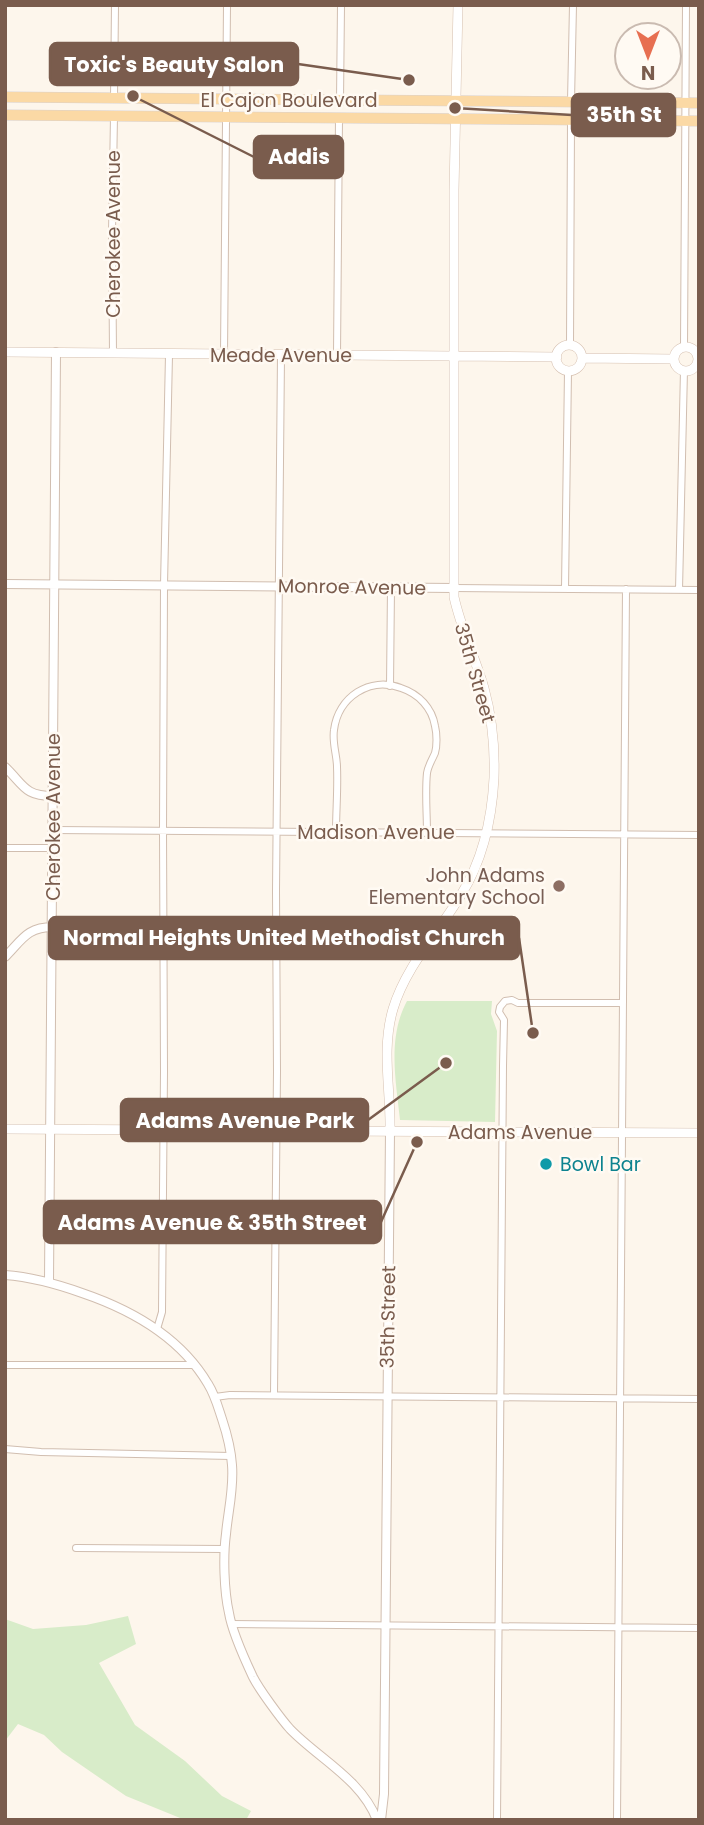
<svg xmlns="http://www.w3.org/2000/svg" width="704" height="1825" viewBox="0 0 704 1825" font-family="Poppins,sans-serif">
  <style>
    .green { fill: #d8ecc9 }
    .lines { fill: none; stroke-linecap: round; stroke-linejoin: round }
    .minor-casing { stroke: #d1beb0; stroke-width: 8 }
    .tertiary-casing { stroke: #d1beb0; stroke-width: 10 }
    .secondary-casing { stroke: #d6c0b0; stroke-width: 10 }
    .primary-casing { stroke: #dad1cd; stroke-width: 11 }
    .minor { stroke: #fff; stroke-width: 6 }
    .tertiary { stroke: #fff; stroke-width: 8 }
    .secondary { stroke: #fff; stroke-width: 9 }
    .primary { stroke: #fbd9a5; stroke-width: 10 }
    .education-dot { fill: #8d6e63; stroke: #fffaf3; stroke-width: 2.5 }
    .culture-dot { fill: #0f9aa8; stroke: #fffaf3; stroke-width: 2.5 }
    .labels { text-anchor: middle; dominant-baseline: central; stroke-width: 5; stroke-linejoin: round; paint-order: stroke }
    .street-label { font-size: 19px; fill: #7a5c4d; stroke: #fffaf3 }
    .education-label { font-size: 19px; fill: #785e54; stroke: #fffaf3; text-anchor: end }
    .culture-label { font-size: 19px; fill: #0d838f; stroke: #fffaf3; text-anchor: start }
    .leader { fill: none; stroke: #7a5c4d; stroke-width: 2.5 }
    .callout-dot { fill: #7a5c4d; stroke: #fffaf3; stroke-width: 2.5 }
    .callout { fill: #7a5c4d; stroke: #7a5c4d; stroke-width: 2.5 }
    .callout-label { font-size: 21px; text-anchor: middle; font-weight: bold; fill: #fff }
  </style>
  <rect width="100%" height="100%" fill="#fdf6ec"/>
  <path class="green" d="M407 1001H492L491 1014 497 1031 495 1122 400 1120C396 1081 387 1038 407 1001Z
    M128 1616 136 1644 99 1663 135 1725 185 1761 222 1796 251 1811 246 1820H185L126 1796 62 1752 44 1735 18 1724 5 1741V1619L33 1629 86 1625Z"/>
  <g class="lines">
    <defs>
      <path id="minor" d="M114 98 115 5
        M340 100 341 5
        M571 101 573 5
        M570 346 571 120
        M684 347 686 5
        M113 353 112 233 114 116
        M224 355 227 5
        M337 355 339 118
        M454 588 699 590
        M565 589 568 371
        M679 590 684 370
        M390 686 391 587
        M53 830 699 835
        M336 832C336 811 338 789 337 767 337 755 332 743 334 730 338 697 370 676 401 688 419 694 432 708 435 726 437 734 437 746 435 753 432 760 428 766 427 773 425 792 427 813 427 833
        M5 848H53
        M157 1329 162 1312 164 1071 163 831 164 585 169 355
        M5 1365H195
        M274 1395 277 1071 276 891 281 355
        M215 1397 230 1395 699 1399
        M5 1449 41 1452 231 1456
        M76 1548 224 1549
        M232 1624 699 1628
        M497 1820 503 1066 504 1020 499 1012 500 1007 505 1001 512 1000 518 1003H623
        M617 1820 626 589"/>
      <path id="tertiary" d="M5 584 454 588
        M5 767C24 785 24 796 53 796
        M5 957C22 940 27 927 53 927
        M5 1275C32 1277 57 1284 82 1293 132 1310 181 1338 208 1384 215 1395 218 1407 222 1419 227 1434 231 1450 232 1465 234 1489 228 1511 226 1534 223 1556 224 1591 229 1613 232 1632 245 1660 253 1677 259 1689 281 1719 290 1729 319 1759 361 1779 377 1820
        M49 1282 56 352
        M381 1820 384 1794 390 1131"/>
      <path id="secondary" d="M556 358a13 13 0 1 1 26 0a13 13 0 1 1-26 0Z
        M674 359a12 12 0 1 1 24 0a12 12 0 1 1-24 0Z
        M5 352 557 357
        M582 358 674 359
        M5 1129 699 1133
        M390 1131C391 1090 381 1050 393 1009 406 966 438 933 461 895 482 861 492 818 494 778 495 748 492 717 484 688 475 657 461 629 454 597V190L458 5"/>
      <path id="primary" d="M5 97 699 103
        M5 115 699 121"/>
    </defs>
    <use href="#minor" class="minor-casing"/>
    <use href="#tertiary" class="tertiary-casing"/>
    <use href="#secondary" class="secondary-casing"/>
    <use href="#primary" class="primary-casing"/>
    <use href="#minor" class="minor"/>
    <use href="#tertiary" class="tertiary"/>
    <use href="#secondary" class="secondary"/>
    <use href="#primary" class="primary"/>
  </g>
  <circle class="education-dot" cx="559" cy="886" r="7"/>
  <circle class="culture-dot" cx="546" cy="1164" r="7"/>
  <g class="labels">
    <g class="street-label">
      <text x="289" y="100">El Cajon Boulevard</text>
      <text transform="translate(113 234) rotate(-90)">Cherokee Avenue</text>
      <text x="281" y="355">Meade Avenue</text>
      <text transform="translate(352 587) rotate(1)">Monroe Avenue</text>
      <text transform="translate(475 673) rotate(74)">35th Street</text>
      <text transform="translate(53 817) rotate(-90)">Cherokee Avenue</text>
      <text x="376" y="832">Madison Avenue</text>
      <text x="520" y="1132">Adams Avenue</text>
      <text transform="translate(388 1317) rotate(-89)">35th Street</text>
    </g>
    <g class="education-label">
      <text x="545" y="875">John Adams<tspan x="545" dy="22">Elementary School</tspan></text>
    </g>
    <g class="culture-label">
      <text x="560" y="1164">Bowl Bar</text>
    </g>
  </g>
  <path class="leader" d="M409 80L298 64M455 108L572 115M133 96L254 157M533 1033L519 938M446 1063L368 1120M417 1142L381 1222"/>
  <g class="callout-dot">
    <circle cx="409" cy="80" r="7"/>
    <circle cx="455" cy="108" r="7"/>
    <circle cx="133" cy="96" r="7"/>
    <circle cx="533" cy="1033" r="7"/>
    <circle cx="446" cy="1063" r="7"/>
    <circle cx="417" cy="1142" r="7"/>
  </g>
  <g class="callout">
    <rect x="50" y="43" width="248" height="42" rx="7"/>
    <rect x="572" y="94" width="103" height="42" rx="7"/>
    <rect x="254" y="136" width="89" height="42" rx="7"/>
    <rect x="49" y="917" width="470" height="42" rx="7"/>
    <rect x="121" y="1099" width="247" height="42" rx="7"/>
    <rect x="44" y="1201" width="337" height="42" rx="7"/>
  </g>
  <g class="callout-label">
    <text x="174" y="72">Toxic's Beauty Salon</text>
    <text x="624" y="122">35th St</text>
    <text x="299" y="164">Addis</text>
    <text x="284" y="945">Normal Heights United Methodist Church</text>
    <text x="245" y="1128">Adams Avenue Park</text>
    <text x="212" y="1230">Adams Avenue &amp; 35th Street</text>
  </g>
  <rect width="704" height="1825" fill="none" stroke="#7a5c4d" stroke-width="14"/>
  <g transform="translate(648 56) rotate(180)"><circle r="33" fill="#fffaf3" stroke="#cabbb1" stroke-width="2"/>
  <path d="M0-5L12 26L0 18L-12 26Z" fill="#e76f51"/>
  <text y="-10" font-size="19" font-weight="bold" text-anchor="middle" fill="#7a5c4d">N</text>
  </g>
</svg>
